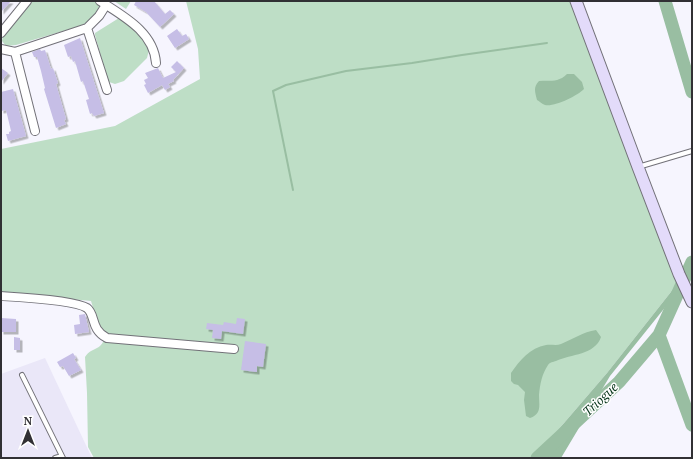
<svg xmlns="http://www.w3.org/2000/svg" width="693" height="459" viewBox="0 0 693 459" font-family="'PT Serif',serif">
  <style>
    .built { fill: #eae7f8 }
    .green { fill: #bedec6 }
    .forest { fill: #99bea2 }
    .lines { fill: none; stroke-linecap: round; stroke-linejoin: round }
    .stream { stroke: #99bea2; stroke-width: 2 }
    .river { stroke: #99bea2; stroke-width: 13 }
    .building { fill: #c6bee6; filter: url(#shadow) }
    .service-casing { stroke: #727178; stroke-width: 6 }
    .minor-casing { stroke: #727178; stroke-width: 10 }
    .secondary-casing { stroke: #727178; stroke-width: 13 }
    .service { stroke: #fff; stroke-width: 4 }
    .minor { stroke: #fff; stroke-width: 8 }
    .secondary { stroke: #e3dbfa; stroke-width: 11 }
    .labels { text-anchor: middle; dominant-baseline: central; stroke-width: 3; stroke-linejoin: round; paint-order: stroke }
    .water-label { font-size: 13px; font-style: italic; fill: #063419; stroke: #fff }
  </style>
  <defs>
    <filter id="shadow"><feDropShadow dx="2.5" dy="2.5" stdDeviation="0" flood-color="#0004"/></filter>
  </defs>
  <rect width="100%" height="100%" fill="#f6f5fe"/>
  <path class="built" d="M45 358 92 458H1V374Z"/>
  <path class="green" d="M31 1H95L100 4C96 15 90 22 80 26L16 45 6 46 2 41 3 35Z
    M114 1H131L126 9Z
    M186 1H573L678 283 607 373 534 458H94L88 447 87 393 85 357C93 345 102 353 106 333 96 324 95 313 91 301L1 292V149L115 126 200 79 198 49Z
    M119 18 139 32 149 50 147 58 124 81 115 84 109 82 106 75 95 35V33Z"/>
  <path class="forest" d="M567 74H574L582 82 584 89C577 96 555 107 545 105 542 104 539 101 537 100 535 92 533 87 539 81 550 80 558 83 567 74Z
    M678 283 679 290 610 376 561 458H534L607 373Z
    M596 330 601 337C595 355 571 354 556 361 553 362 550 362 548 365 542 374 540 384 539 395 539 405 542 414 530 418L526 416 524 400 525 392 518 385 514 384 511 381V373C520 360 530 348 546 345 551 344 556 346 561 344 573 339 583 332 596 330Z"/>
  <g class="lines">
    <path class="stream" d="M293 190 273 91 286 85 346 71 412 63 462 55 547 43"/>
    <path class="river" d="M665 1 692 92
      M659 335 692 425
      M537 458 619 382 659 335 692 262"/>
  </g>
  <path class="building" d="M1 1H11L1 12Z
    M136 1H154L165 14 170 10 174 14 160 27 146 12 134 5Z
    M177 29 182 36 186 34 189 39 175 48 167 36Z
    M80 38 104 113 94 116 92 113 90 114 86 100 89 99 83 81 81 82 75 61 73 62 71 56 68 57 64 45Z
    M40 49 41 51 45 50 51 69 53 68 58 83 56 84 66 119 64 120 66 124 56 128 44 89 45 88 41 71 37 57H34L32 52Z
    M177 61 184 68 173 80 174 81 168 84 170 87 165 90 162 85 148 93 144 85 146 84 144 80 148 78 145 73 158 68 163 78 176 72 171 67Z
    M1 68 8 73 1 82Z
    M13 89 26 136 8 141 6 134H9V132L11 131 6 110 1 111V92Z
    M85 314 89 332 75 334 74 325 80 324 79 315Z
    M1 318 16 319V332H1Z
    M237 318 245 319 243 334 222 331 221 339 212 338 213 330 206 329 207 323 223 325 224 322 236 324Z
    M14 337 20 338V350H14Z
    M245 341 266 344 263 367 257 366V372L241 370Z
    M73 353 76 358 74 359 81 370 69 376 63 366 60 367 57 362Z"/>
  <g class="lines">
    <defs>
      <path id="service" d="M638 167 692 151
        M22 375 63 458
        M55 458 62 456"/>
      <path id="minor" d="M100 1C123 16 154 32 156 63
        M87 28 107 90
        M1 33 27 1
        M1 49 15 52 87 28 99 16 106 5
        M15 52 35 131
        M1 296C18 297 75 300 87 308 96 315 90 329 107 338L234 349"/>
      <path id="secondary" d="M576 1 638 167 679 274 692 302"/>
    </defs>
    <use href="#service" class="service-casing"/>
    <use href="#minor" class="minor-casing"/>
    <use href="#secondary" class="secondary-casing"/>
    <use href="#service" class="service"/>
    <use href="#minor" class="minor"/>
    <use href="#secondary" class="secondary"/>
  </g>
  <g class="labels">
    <g class="water-label">
      <text transform="translate(600 399) rotate(-43)">Triogue</text>
    </g>
  </g>
  <rect width="693" height="459" fill="none" stroke="#313034" stroke-width="4"/>
  <g transform="translate(28 431)" stroke="#ffffff" stroke-width="3" paint-order="stroke">
  <path d="M0-3L7 15L0 10L-7 15Z" fill="#313034"/>
  <text y="-6" font-size="11" font-weight="bold" text-anchor="middle" fill="#313034">N</text>
  </g>
</svg>
